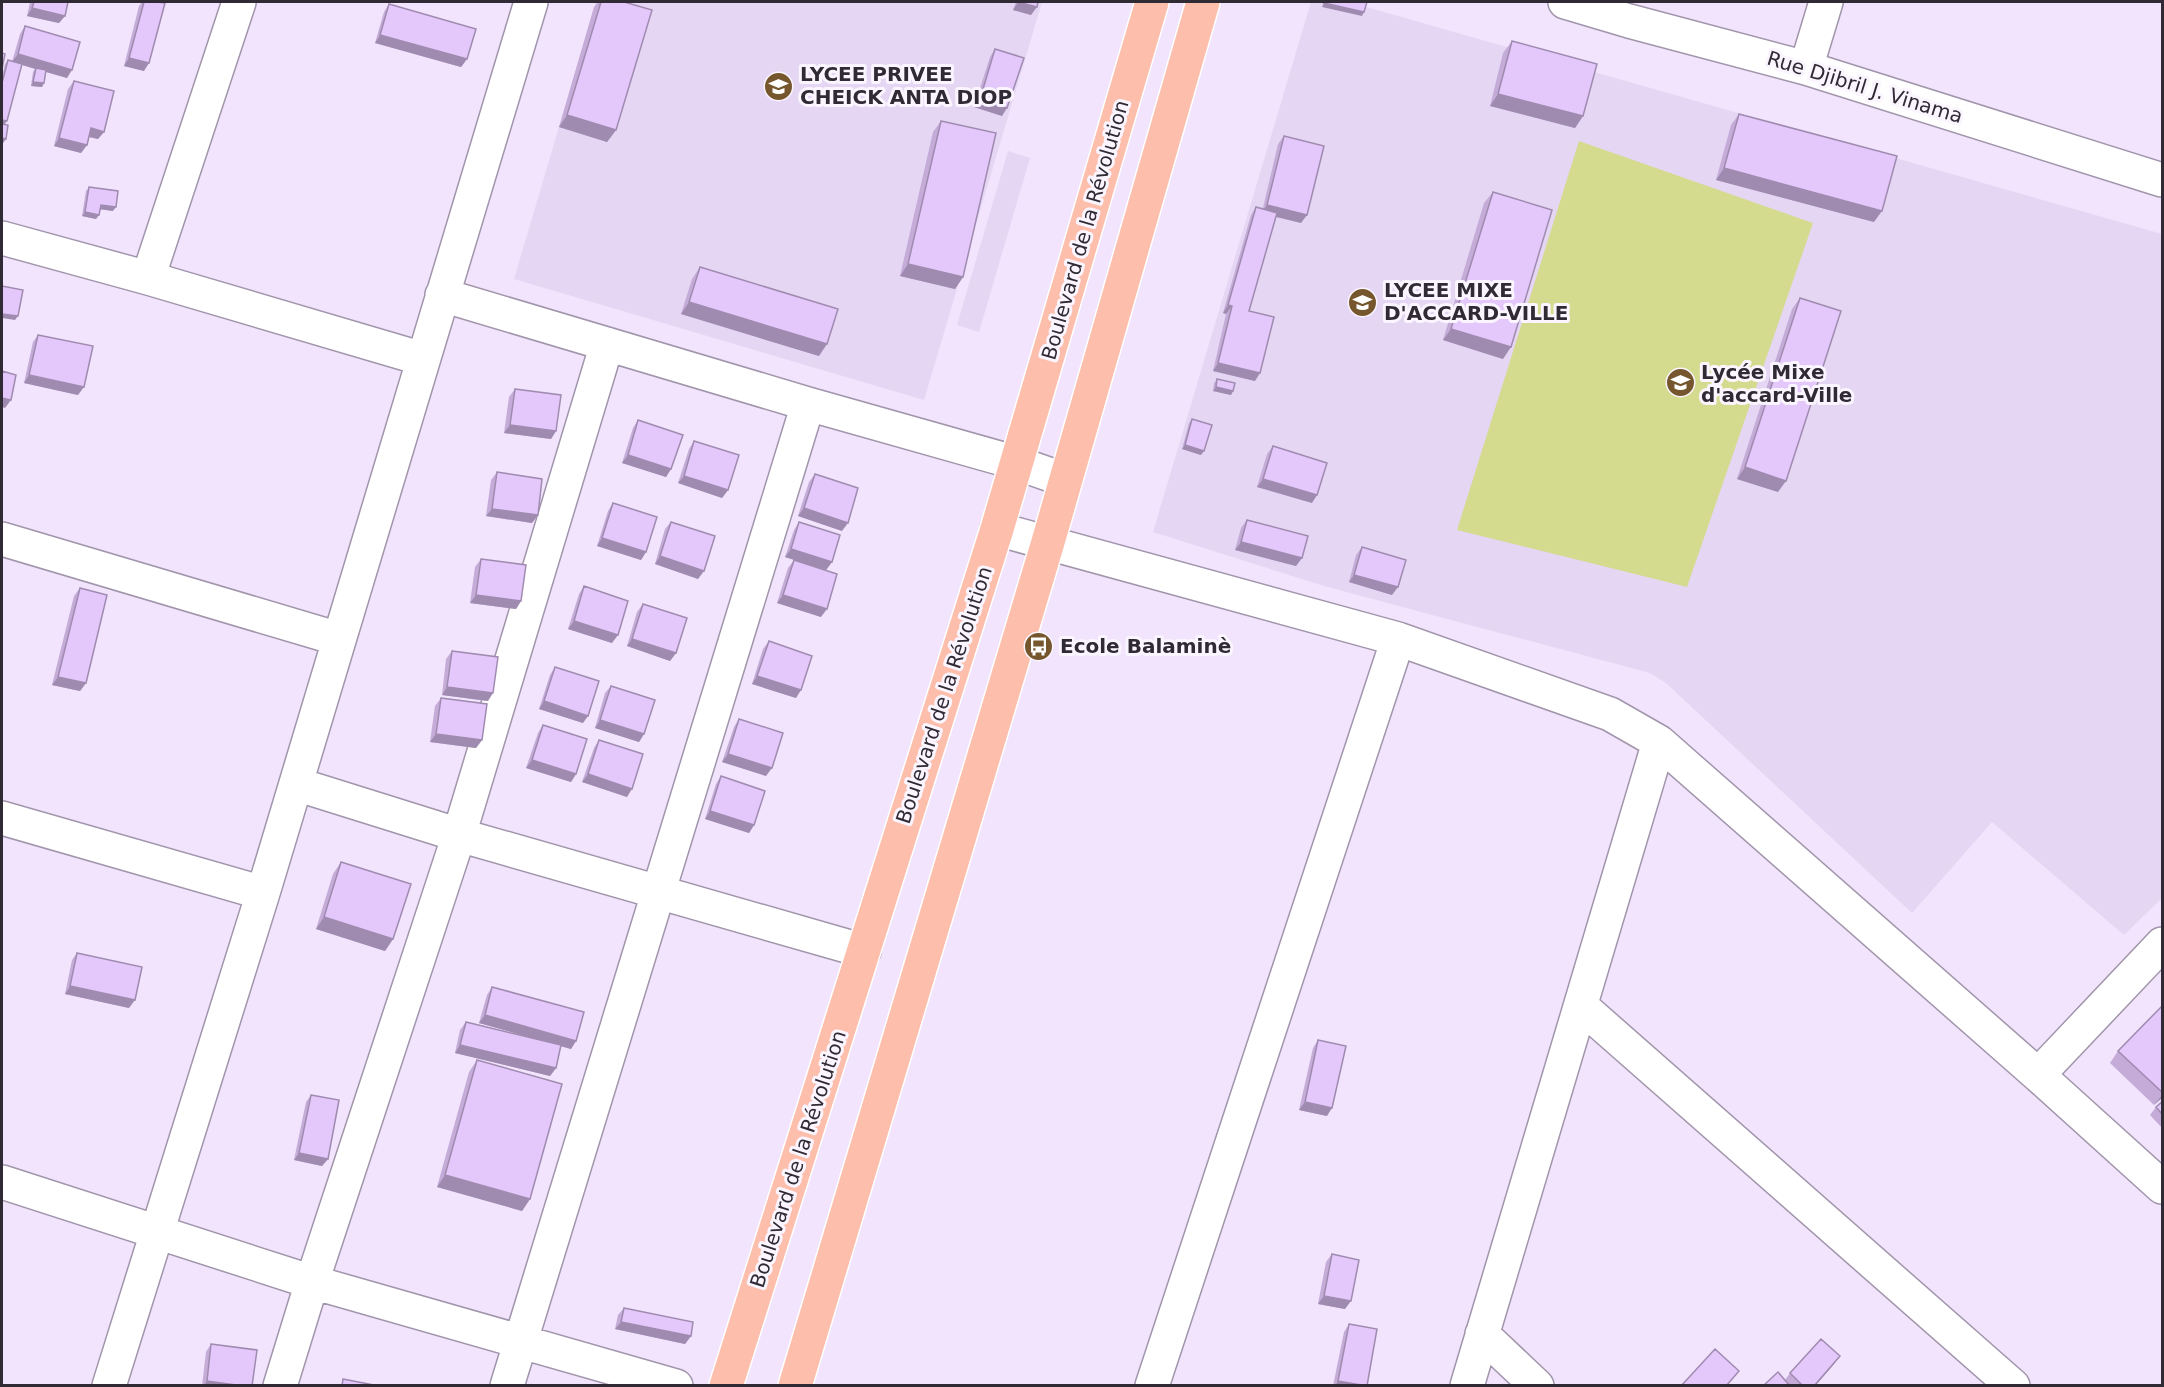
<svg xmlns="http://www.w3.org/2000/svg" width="2164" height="1387" viewBox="0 0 2164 1387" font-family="'DejaVu Sans',sans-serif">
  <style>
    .built { fill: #e5d6f3 }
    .green { fill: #d4db8e }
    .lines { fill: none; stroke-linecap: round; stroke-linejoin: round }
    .minor-casing { stroke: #a195ab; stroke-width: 36 }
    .major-casing { stroke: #fff; stroke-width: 36 }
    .minor { stroke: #fff; stroke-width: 33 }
    .major { stroke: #fdbeac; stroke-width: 33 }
    .wall { fill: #c4abd8 }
    .shaded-wall { fill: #a08bb0 }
    .building { fill: #e4c7fb; stroke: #a08bb0; stroke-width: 1.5 }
    .labels { text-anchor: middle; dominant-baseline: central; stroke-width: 6; stroke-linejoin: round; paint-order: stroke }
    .poi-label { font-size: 20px; font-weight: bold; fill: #2f2a33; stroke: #faf5ff; text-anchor: start }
    .street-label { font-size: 20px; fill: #2f2a33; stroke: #faf5ff }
  </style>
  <rect width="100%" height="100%" fill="#f1e4fc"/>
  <path class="built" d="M596 2H1042L924 400 514 279Z
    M1311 2H1349L2162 234V898L2124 935 1992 822 1912 913 1666 683 1650 673 1324 586 1153 532Z
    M1008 151 1030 158 979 332 957 325Z"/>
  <path class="green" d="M1579 141 1813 223 1687 587 1457 530Z"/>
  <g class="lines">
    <defs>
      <path id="minor" d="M1565 2 1629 21 1806 68 2162 180
        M1806 68 1826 2
        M2 238 148 278 423 359
        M148 278 239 2
        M442 295 808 404 1017 463 1065 480
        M997 529 1398 639 1610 714 1659 742 2038 1075 2162 1187
        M2 539 339 639
        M296 784 459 835 864 951
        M2 818 263 893
        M1581 1006 2013 1386
        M2038 1075 2162 944
        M2 1182 312 1282 676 1386
        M1482 1334 1537 1386
        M109 1386 263 893 531 2
        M280 1386 312 1282 459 835 607 344
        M507 1386 808 404
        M1152 1386 1398 639
        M1467 1386 1659 742"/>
      <path id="major" d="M726 1386 997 529 1152 2
        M795 1386 1048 542 1203 2"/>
    </defs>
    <use href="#minor" class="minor-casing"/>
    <use href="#major" class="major-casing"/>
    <use href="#minor" class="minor"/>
    <use href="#major" class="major"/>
  </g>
  <path class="wall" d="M30 2H68L65 16 59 23 27 16Z
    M142 2H158L144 71 124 66 139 6Z
    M598 2H624L616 130 607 142 559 127 594 7Z
    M1016 2H1038L1031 15 1013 10Z
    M389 4 467 59 461 67 375 43 384 12Z
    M25 26 67 78 46 72 44 83 42 87 31 86 33 72 35 69 22 65 5 124 6 139 3 143H2V77L5 64 8 60 12 62 20 34Z
    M1512 41 1583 116 1575 128 1490 106 1503 53Z
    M995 49 1002 116 974 107 990 57Z
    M74 81 104 132 98 139 89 137 87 145 81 153 54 146 68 89Z
    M1739 114 1874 222 1716 180 1731 125Z
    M941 121 963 277 955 289 900 276 933 132Z
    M1284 136 1301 223 1276 217 1249 311 1255 381 1213 371 1226 314 1223 313 1251 215 1256 207 1263 208 1278 144Z
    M89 187 113 211 100 209 96 219 82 216 86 191Z
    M1493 192 1503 359 1443 340 1484 203Z
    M700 267 819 356 681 314 692 279Z
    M1800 298 1778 492 1737 479 1792 309Z
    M38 335 78 395 24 383 33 342Z
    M1217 379 1233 391 1231 395 1213 391 1214 383Z
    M515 389 556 431 551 439 504 433 509 397Z
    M1192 419 1201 455 1182 449 1189 423Z
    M638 420 671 469 666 477 622 463 633 428Z
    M694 441 728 490 722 498 678 483 689 449Z
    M1273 446 1312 503 1257 487 1267 454Z
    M497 472 538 515 532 523 486 516 491 480Z
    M815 474 842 531 798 516 809 482Z
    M613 503 646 552 641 560 597 546 608 511Z
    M1247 520 1302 558 1296 566 1235 550 1241 528Z
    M671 522 698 579 655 564 665 529Z
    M799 522 832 562 826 570 785 557 794 530Z
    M1362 547 1392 595 1349 582 1356 555Z
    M481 559 521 601 516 609 470 603 475 567Z
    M794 560 821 617 777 603 788 568Z
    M584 586 612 643 568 629 579 594Z
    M80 588 86 683 80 691 52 685 74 596Z
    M643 604 676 653 670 661 627 646 637 612Z
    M769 641 796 698 752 684 763 649Z
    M452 651 488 701 442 695 446 659Z
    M555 667 583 723 539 709 550 675Z
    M611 686 644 734 639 742 595 728 605 693Z
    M441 698 482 740 476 748 430 742 435 706Z
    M739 719 766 776 722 762 734 727Z
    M543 725 576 774 571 782 526 768 538 733Z
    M599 740 627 797 582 782 594 748Z
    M721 776 754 825 749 833 705 819 716 784Z
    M341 862 393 939 385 951 316 929 333 874Z
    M77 953 129 1008 65 994 72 960Z
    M492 987 576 1041 571 1049 561 1046 556 1068 550 1076 455 1053 460 1030 466 1022 548 1042 479 1023 487 995Z
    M2163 1005V1097L2154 1105 2110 1063 2118 1051Z
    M1318 1040 1327 1116 1299 1110 1313 1048Z
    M477 1060 530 1199 522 1211 437 1187 469 1072Z
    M311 1095 328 1159 322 1166 294 1160 306 1102Z
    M2163 1101V1129L2150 1115 2156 1107Z
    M1332 1254 1345 1309 1318 1304 1326 1262Z
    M624 1308 691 1336 685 1344 615 1329 618 1315Z
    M1349 1324 1367 1386H1333L1344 1332Z
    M211 1344 252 1386H202L206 1352Z
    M1834 1364 1815 1386H1763L1785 1380 1790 1373Z"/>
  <path class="shaded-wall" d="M1018 2 1037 7 1031 15 1013 10Z
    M1324 3 1364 12 1362 16 1322 7Z
    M32 8 65 16 59 23 27 16Z
    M380 35 467 59 461 67 375 43Z
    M18 54 72 70 67 78 12 62Z
    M129 58 149 63 144 71 124 66Z
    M33 82 44 83 42 87 31 86Z
    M1498 94 1583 116 1575 128 1490 106Z
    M980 99 1007 108 1002 116 974 107Z
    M567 115 616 130 607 142 559 127Z
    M2 120 7 121 4 125 2 124Z
    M91 128 104 132 98 139 85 136Z
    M2 138 6 139 3 143H2Z
    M59 138 87 145 81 153 54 146Z
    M1724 168 1882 211 1874 222 1716 180Z
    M101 205 116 207 113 211 98 209Z
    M1267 205 1307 215 1301 223 1261 213Z
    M85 212 99 215 96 219 82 216Z
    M908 264 963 277 955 289 900 276Z
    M689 302 827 344 819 356 681 314Z
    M1228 305 1232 306 1226 314 1223 313Z
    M2 314 18 316 15 320 2 318Z
    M1451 329 1511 347 1503 359 1443 340Z
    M1218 363 1260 373 1255 381 1213 371Z
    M29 375 84 387 78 395 24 383Z
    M1216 387 1233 391 1231 395 1213 391Z
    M2 398 11 400 5 408 2 407Z
    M510 425 556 431 551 439 504 433Z
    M1185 445 1204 451 1201 455 1182 449Z
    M628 455 671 469 666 477 622 463Z
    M1745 467 1786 481 1778 492 1737 479Z
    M684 476 728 490 722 498 678 483Z
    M1263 479 1317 495 1312 503 1257 487Z
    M804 508 848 523 842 531 798 516Z
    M492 509 538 515 532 523 486 516Z
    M602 538 646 552 641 560 597 546Z
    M1241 542 1302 558 1296 566 1235 550Z
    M791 549 832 562 826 570 785 557Z
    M660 556 704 571 698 579 655 564Z
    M1354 575 1398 587 1392 595 1349 582Z
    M476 595 521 601 516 609 470 603Z
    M783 595 827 609 821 617 777 603Z
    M574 621 618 635 612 643 568 629Z
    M632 639 676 653 670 661 627 646Z
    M757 676 801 690 796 698 752 684Z
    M58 677 86 683 80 691 52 685Z
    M447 687 493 693 488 701 442 695Z
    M544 701 588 716 583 723 539 709Z
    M600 720 644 734 639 742 595 728Z
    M436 734 482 740 476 748 430 742Z
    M728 754 772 768 766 776 722 762Z
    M532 760 576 774 571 782 526 768Z
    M588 774 632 789 627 797 582 782Z
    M710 811 754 825 749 833 705 819Z
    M324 917 393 939 385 951 316 929Z
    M70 986 135 1000 129 1008 65 994Z
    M485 1015 576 1041 571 1049 479 1023Z
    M460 1045 556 1068 550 1076 455 1053Z
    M2163 1094V1097L2154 1105Z
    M1305 1102 1332 1108 1327 1116 1299 1110Z
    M299 1153 328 1159 322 1166 294 1160Z
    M445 1175 530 1199 522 1211 437 1187Z
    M1324 1296 1351 1301 1345 1309 1318 1304Z
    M621 1322 691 1336 685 1344 615 1329Z
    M1840 1356 1834 1364 1815 1386H1814Z
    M207 1381 243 1386H203Z
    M1338 1381 1364 1386H1335Z"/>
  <path class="building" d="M34 2H68L65 16 32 8Z
    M144 2H158L165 3 149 63 129 58Z
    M601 2H624L652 10 616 130 567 115Z
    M1018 2H1038L1037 7Z
    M1325 2H1367L1364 12 1324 3Z
    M389 4 476 29 467 59 380 35Z
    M25 26 80 42 72 70 18 54Z
    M1512 41 1597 64 1583 116 1498 94Z
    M995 49 1024 58 1007 108 980 99Z
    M2 53 5 54 2 69Z
    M8 60 22 64 7 121 2 120V83Z
    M36 68 46 70 44 83 33 82Z
    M74 81 114 91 104 132 91 128 87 145 59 138Z
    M1739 114 1897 156 1882 211 1724 168Z
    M941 121 996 133 963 277 908 264Z
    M2 124 8 125 6 139 2 138Z
    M1284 136 1324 146 1307 215 1267 205Z
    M89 187 118 191 116 207 101 205 99 215 85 212Z
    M1493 192 1552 210 1511 347 1451 329Z
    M1256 207 1277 213 1249 311 1274 317 1260 373 1218 363 1232 306 1228 305Z
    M700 267 838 309 827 344 689 302Z
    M2 286 23 290 18 316 2 314Z
    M1800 298 1841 311 1786 481 1745 467Z
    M38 335 93 346 84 387 29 375Z
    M2 371 16 375 11 400 2 398Z
    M1217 379 1235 383 1233 391 1216 387Z
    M515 389 561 395 556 431 510 425Z
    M1192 419 1212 425 1204 451 1185 445Z
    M638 420 683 435 671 469 628 455Z
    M694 441 739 455 728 490 684 476Z
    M1273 446 1327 463 1317 495 1263 479Z
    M497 472 542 479 538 515 492 509Z
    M815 474 858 488 848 523 804 508Z
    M613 503 657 517 646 552 602 538Z
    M1247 520 1308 536 1302 558 1241 542Z
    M671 522 715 536 704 571 660 556Z
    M799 522 840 535 832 562 791 549Z
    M1362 547 1406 560 1398 587 1354 575Z
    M481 559 526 565 521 601 476 595Z
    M794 560 837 574 827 609 783 595Z
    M584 586 628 601 618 635 574 621Z
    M80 588 107 595 86 683 58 677Z
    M643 604 687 618 676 653 632 639Z
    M769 641 812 656 801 690 757 676Z
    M452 651 498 657 493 693 447 687Z
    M555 667 599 681 588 716 544 701Z
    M611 686 655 700 644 734 600 720Z
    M441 698 487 704 482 740 436 734Z
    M739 719 783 733 772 768 728 754Z
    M543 725 587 739 576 774 532 760Z
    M599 740 643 754 632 789 588 774Z
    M721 776 765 791 754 825 710 811Z
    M341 862 411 884 393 939 324 917Z
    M77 953 142 967 135 1000 70 986Z
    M492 987 584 1012 576 1041 485 1015Z
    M2163 1005V1093L2118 1051Z
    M466 1022 561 1045 556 1068 460 1045Z
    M1318 1040 1346 1046 1332 1108 1305 1102Z
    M477 1060 562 1084 530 1199 445 1175Z
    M311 1095 339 1100 328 1159 299 1153Z
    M2163 1101V1115L2156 1107Z
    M1332 1254 1359 1260 1351 1301 1324 1296Z
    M624 1308 693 1322 691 1336 621 1322Z
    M1349 1324 1377 1329 1367 1386 1338 1381Z
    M1821 1339 1840 1356 1814 1386H1803L1790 1373Z
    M211 1344 257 1350 252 1386H243L207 1381Z
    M1715 1349 1739 1371 1726 1386H1681Z
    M1778 1372 1790 1386H1763Z
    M343 1379 379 1386H342Z"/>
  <defs>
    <symbol id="school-disc" viewBox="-11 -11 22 22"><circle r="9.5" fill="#76562c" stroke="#faf5ff"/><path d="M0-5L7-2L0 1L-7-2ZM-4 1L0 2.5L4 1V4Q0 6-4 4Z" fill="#fff"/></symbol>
    <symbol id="bus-disc" viewBox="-11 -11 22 22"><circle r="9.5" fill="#76562c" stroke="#faf5ff"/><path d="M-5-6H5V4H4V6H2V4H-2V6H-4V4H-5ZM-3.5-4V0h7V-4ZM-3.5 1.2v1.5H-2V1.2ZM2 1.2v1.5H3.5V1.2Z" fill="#fff"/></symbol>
  </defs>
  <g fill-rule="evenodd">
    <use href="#school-disc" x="762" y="70" width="33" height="33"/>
    <use href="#school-disc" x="1346" y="286" width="33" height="33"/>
    <use href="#school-disc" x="1664" y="366" width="33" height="33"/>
    <use href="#bus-disc" x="1022" y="630" width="33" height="33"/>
  </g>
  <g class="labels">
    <g class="poi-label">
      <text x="800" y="74">LYCEE PRIVEE<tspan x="800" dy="23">CHEICK ANTA DIOP</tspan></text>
      <text x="1384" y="290">LYCEE MIXE<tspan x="1384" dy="23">D'ACCARD-VILLE</tspan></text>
      <text x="1701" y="372">Lycée Mixe<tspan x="1701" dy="23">d'accard-Ville</tspan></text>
      <text x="1060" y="646">Ecole Balaminè</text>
    </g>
    <g class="street-label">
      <text transform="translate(1865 87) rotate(17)">Rue Djibril J. Vinama</text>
      <text transform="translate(1085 230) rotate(-74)">Boulevard de la Révolution</text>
      <text transform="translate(944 695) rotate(-72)">Boulevard de la Révolution</text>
      <text transform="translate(798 1159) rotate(-72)">Boulevard de la Révolution</text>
    </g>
  </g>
  <rect width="2164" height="1387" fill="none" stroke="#2f2a33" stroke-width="6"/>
</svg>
